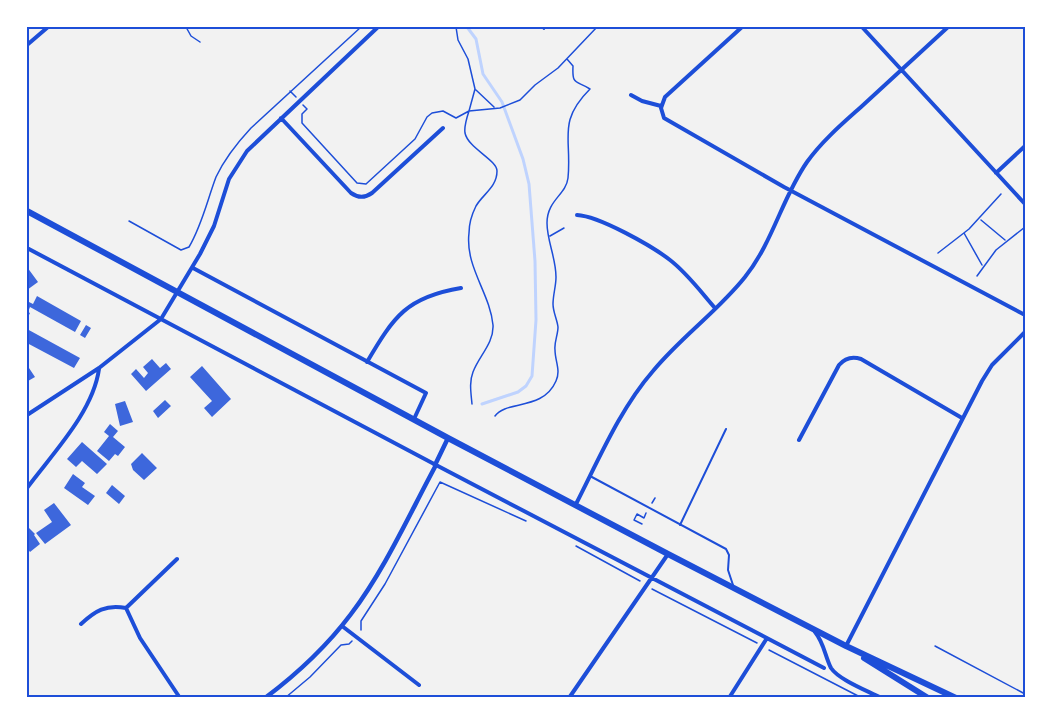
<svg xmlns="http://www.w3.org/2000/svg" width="1052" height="725" viewBox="0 0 1052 725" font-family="Montserrat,sans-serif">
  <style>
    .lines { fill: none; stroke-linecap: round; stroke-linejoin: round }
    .stream { stroke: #bfd3fe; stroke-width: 3 }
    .building { fill: #3d67dc }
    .path { stroke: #1d4ed8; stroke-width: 1.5 }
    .service { stroke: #1d4ed8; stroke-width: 2 }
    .minor { stroke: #1d4ed8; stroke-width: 4 }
    .tertiary { stroke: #1d4ed8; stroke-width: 4.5 }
    .primary { stroke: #1d4ed8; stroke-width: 6 }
    .neatline { fill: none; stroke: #1d4ed8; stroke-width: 2 }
  </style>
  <rect width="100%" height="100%" fill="#f2f2f2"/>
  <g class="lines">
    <path class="stream" d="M467 27 476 39 483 74 502 102 523 159 529 184 535 261 536 320 532 376 526 386 518 392 482 404"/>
  </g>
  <path class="building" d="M27 267 38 282 27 290Z
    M37 296 81 321 75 332 30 307 28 312 30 313 27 319V301L33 304Z
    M86 325 91 328 85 338 80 335Z
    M27 329 80 358 74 368 27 343Z
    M152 359 160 368 166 363 171 369 146 391 131 374 136 369 144 378 148 373 143 367Z
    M27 365 35 377 28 381 27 379Z
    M202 366 231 399 212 417 204 408 212 401 190 377Z
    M165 400 171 406 158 418 153 411Z
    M125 401 133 422 120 426 115 404Z
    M110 424 118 431 113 437 125 447 118 456 115 454 109 461 97 451 109 436 104 432Z
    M82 442 107 464 97 474 82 461 76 467 67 459Z
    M142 453 157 468 144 480 133 470 131 464Z
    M73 474 85 483 82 487 95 496 88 505 64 488Z
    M112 485 125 496 119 504 106 493Z
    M54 503 71 525 45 544 36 533 52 522 44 510Z
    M27 526 35 534 34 535 40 544 30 552 27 548Z"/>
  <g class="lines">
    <path class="path" d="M186 27 191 36 200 42
      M476 90 494 107
      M290 91 296 97
      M303 105 307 109 302 114V123L357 183 366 184 415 139 427 117 432 113 443 111 456 118 469 111 475 89 468 59 458 40 456 27
      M981 220 1005 240
      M129 221 181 250 189 247C202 225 207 201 216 177 225 158 237 143 251 128L361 27
      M964 233 982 265
      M550 236 564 228
      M938 253 969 229 1001 194
      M977 276 996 250 1025 227
      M472 404C471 393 469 382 473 372 479 356 494 343 493 325 490 293 465 267 469 233 469 224 472 214 476 206 483 194 497 187 497 171 497 160 468 148 465 133 464 127 467 117 469 111L500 108 520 100 535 85 558 68 597 27
      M495 416C506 400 543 411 556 381 561 370 555 361 555 350 554 342 558 335 558 327 557 319 553 312 553 304 553 295 556 286 556 277 556 258 547 241 547 223 547 200 566 195 568 178 572 138 557 122 590 89 576 80 572 86 573 66L567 59
      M652 503 655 498
      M642 524 634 520 637 514 644 518 646 513
      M576 546 640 581
      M652 589 757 643
      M361 630V621L385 584 440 482 526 521
      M935 646 1025 694
      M769 650 862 698
      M285 698 310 677 341 645 349 644 352 641"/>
    <path class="service" d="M542 27 544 29
      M590 476 726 549 729 555 728 570 733 585
      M680 525 726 429"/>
    <path class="minor" d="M742 27 665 97 661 108 664 118 784 187 1025 315
      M862 27 1025 204
      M27 45 48 27
      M631 95 642 101 661 106
      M281 118 351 193C358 198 365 198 372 193L443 128
      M996 173 1025 146
      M577 215C599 216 652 246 670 260 687 273 701 292 715 308
      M27 248 436 465 824 668
      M193 268 426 393 414 419
      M367 362C394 316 407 297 461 288
      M27 415 99 368 161 319 200 254 214 226 229 179 247 151 378 27
      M799 440 839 365C845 358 852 356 861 359L962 418
      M27 488C53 453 93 412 99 369
      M576 504C599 459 620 409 653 371 681 337 718 311 745 277 773 242 782 198 807 162 822 141 842 124 861 107 890 80 919 54 948 27
      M177 559 126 608 140 638 180 698
      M81 624C95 611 106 604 126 608
      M342 626 419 685
      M815 632C824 643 825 656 831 668 839 680 868 691 881 698
      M846 646 982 381 992 365 1025 332
      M569 698 668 554
      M729 698 767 638"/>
    <path class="tertiary" d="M435 465 448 438
      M265 698C297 674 327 646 351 614 385 569 409 515 436 465"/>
    <path class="primary" d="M27 211 448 438 668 554 846 646 956 698
      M864 658 928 698"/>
  </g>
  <rect width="1052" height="725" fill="none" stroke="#ffffff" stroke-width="57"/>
  <rect x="28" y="28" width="996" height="668" class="neatline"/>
</svg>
